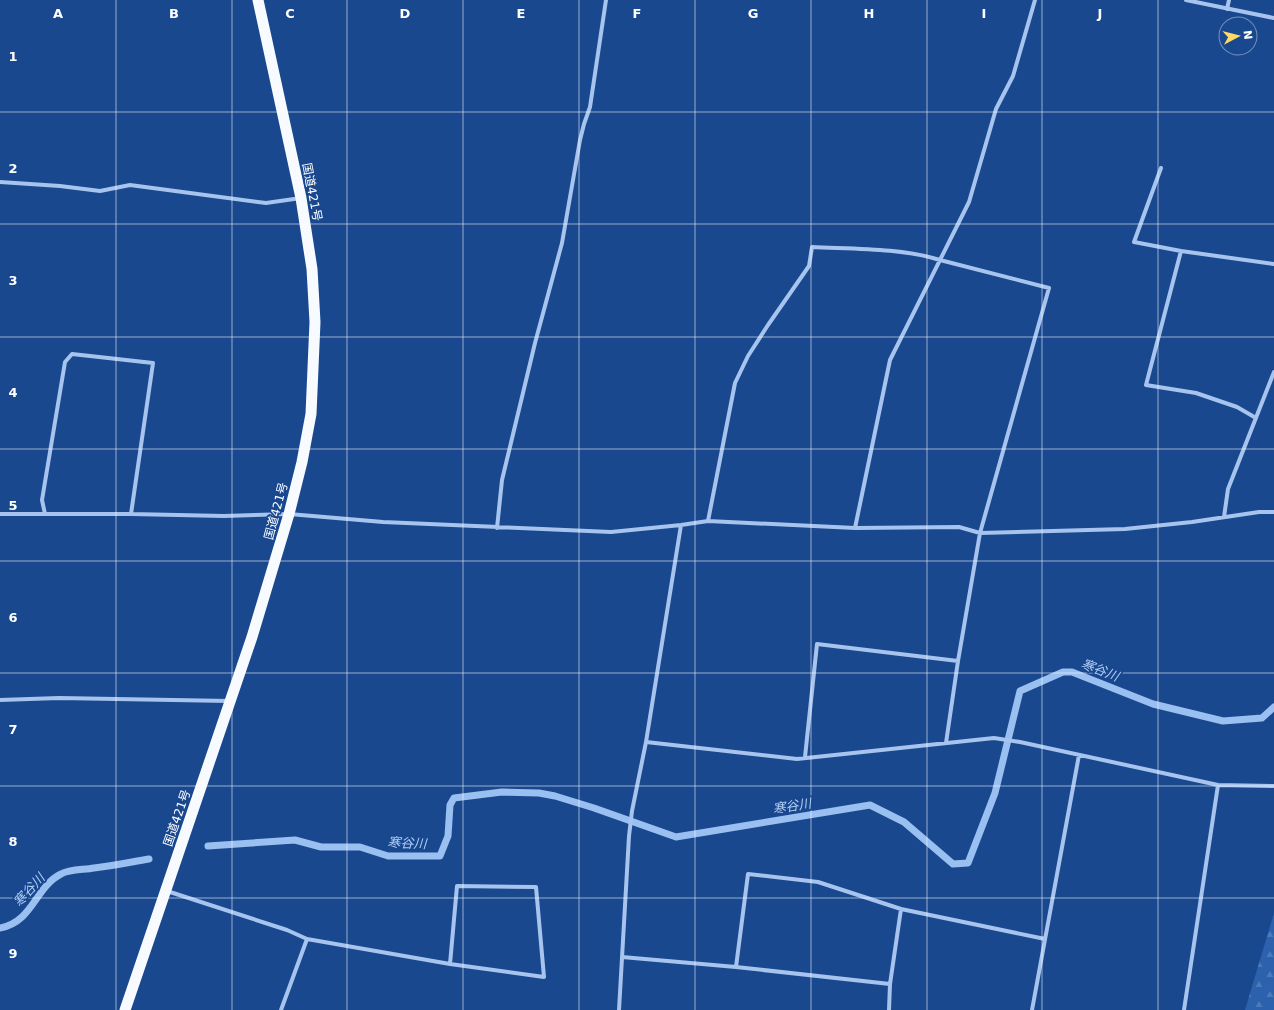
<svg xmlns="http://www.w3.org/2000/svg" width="1274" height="1010" viewBox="0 0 1274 1010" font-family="'DejaVu Sans','Noto Sans JP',sans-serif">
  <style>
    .forest { fill: url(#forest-firs) }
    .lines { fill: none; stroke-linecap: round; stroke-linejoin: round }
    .stream { stroke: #9abff1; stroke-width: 7 }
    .minor { stroke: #a7c4ef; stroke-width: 4 }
    .trunk { stroke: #f7faff; stroke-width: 11 }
    .grid { fill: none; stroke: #fff; stroke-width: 1; stroke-opacity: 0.55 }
    .labels { text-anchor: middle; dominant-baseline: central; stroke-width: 3.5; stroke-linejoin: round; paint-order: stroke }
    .street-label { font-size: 12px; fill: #fff; stroke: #19488f }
    .water-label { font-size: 13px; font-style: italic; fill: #b3cff6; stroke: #19488f }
    .grid-label { font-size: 13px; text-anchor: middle; font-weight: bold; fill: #fff; stroke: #19488f; stroke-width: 3.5; stroke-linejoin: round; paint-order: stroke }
  </style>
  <defs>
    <pattern id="forest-firs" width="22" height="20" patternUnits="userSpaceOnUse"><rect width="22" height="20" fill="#2c61ad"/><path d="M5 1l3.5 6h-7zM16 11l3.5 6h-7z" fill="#4c79b9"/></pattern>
  </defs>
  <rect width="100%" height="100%" fill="#19488f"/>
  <path class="forest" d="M1274 913V1010H1245Z"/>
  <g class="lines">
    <path class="stream" d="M208 846 295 840 321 847H360L388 856H440L448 836 450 805 454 798 502 792 539 793 555 796 594 808 676 837 870 805 904 822 953 864 968 863 995 793 1020 691 1063 672H1072L1153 704 1223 721 1262 718 1274 707
      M0 928C33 922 35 887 61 874 70 869 84 870 94 868 113 866 131 862 149 859"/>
    <path class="minor" d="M1186 0 1274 18
      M1227 9 1229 0
      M1161 168 1134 242 1181 251 1274 264
      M0 182 60 186 100 191 130 185 266 203 301 198
      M1181 251 1146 385 1196 393 1237 407 1256 418
      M0 514H131L224 516 289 514 383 522 611 532 681 525 708 521 855 528 959 527 980 533 1125 529 1192 522 1259 512H1274
      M45 514 42 500 65 362 72 354 153 363 131 514
      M1224 517 1228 489 1274 372
      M708 521 735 383 748 356 768 325 809 266 812 247C853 249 902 248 940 260L1049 288 980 533 958 661 946 743
      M497 528 502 480 535 343 562 243 580 140 584 124 590 107 606 0
      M855 528 890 360 969 202 996 109 1013 76 1035 0
      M0 700 59 698 230 701
      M646 742 797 759 994 738 1020 742 1218 785 1274 786
      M805 757 817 644 958 661
      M167 891 287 930 307 939 450 964 544 977 536 887 457 886 450 964
      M622 957 736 967 890 984
      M736 967 748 874 818 882 901 909 1045 939
      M281 1010 307 939
      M619 1010 629 836 632 811 646 742 681 525
      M889 1010 890 984 901 909
      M1032 1010 1079 755
      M1184 1010 1218 785"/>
    <path class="trunk" d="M125 1010 252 637 289 514 302 462 311 414 315 322 312 269 301 198 258 0"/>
  </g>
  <path class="grid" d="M116 0V1010M232 0V1010M347 0V1010M463 0V1010M579 0V1010M695 0V1010M811 0V1010M927 0V1010M1042 0V1010M1158 0V1010M0 112H1274M0 224H1274M0 337H1274M0 449H1274M0 561H1274M0 673H1274M0 786H1274M0 898H1274"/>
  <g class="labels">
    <g class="street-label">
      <text transform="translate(312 192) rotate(79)">国道421号</text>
      <text transform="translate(276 511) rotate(-75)">国道421号</text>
      <text transform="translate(177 818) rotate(-71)">国道421号</text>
    </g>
    <g class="water-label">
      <text transform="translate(1100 670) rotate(21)">寒谷川</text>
      <text transform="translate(792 806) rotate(-9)">寒谷川</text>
      <text transform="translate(407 843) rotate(3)">寒谷川</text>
      <text transform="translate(29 890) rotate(-48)">寒谷川</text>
    </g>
  </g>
  <g class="grid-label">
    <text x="58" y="18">A</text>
    <text x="174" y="18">B</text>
    <text x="290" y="18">C</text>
    <text x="405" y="18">D</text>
    <text x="521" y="18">E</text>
    <text x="637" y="18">F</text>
    <text x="753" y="18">G</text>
    <text x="869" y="18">H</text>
    <text x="984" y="18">I</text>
    <text x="1100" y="18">J</text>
    <text x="13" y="61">1</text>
    <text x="13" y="173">2</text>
    <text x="13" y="285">3</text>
    <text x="13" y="397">4</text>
    <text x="13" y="510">5</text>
    <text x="13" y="622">6</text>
    <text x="13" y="734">7</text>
    <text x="13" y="846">8</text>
    <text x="13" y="958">9</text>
  </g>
  <g transform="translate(1238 36) rotate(83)"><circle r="19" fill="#19488f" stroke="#7591bc"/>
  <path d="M0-3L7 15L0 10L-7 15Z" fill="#ffd965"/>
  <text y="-6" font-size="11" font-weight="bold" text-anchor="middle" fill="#ffffff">N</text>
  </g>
</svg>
